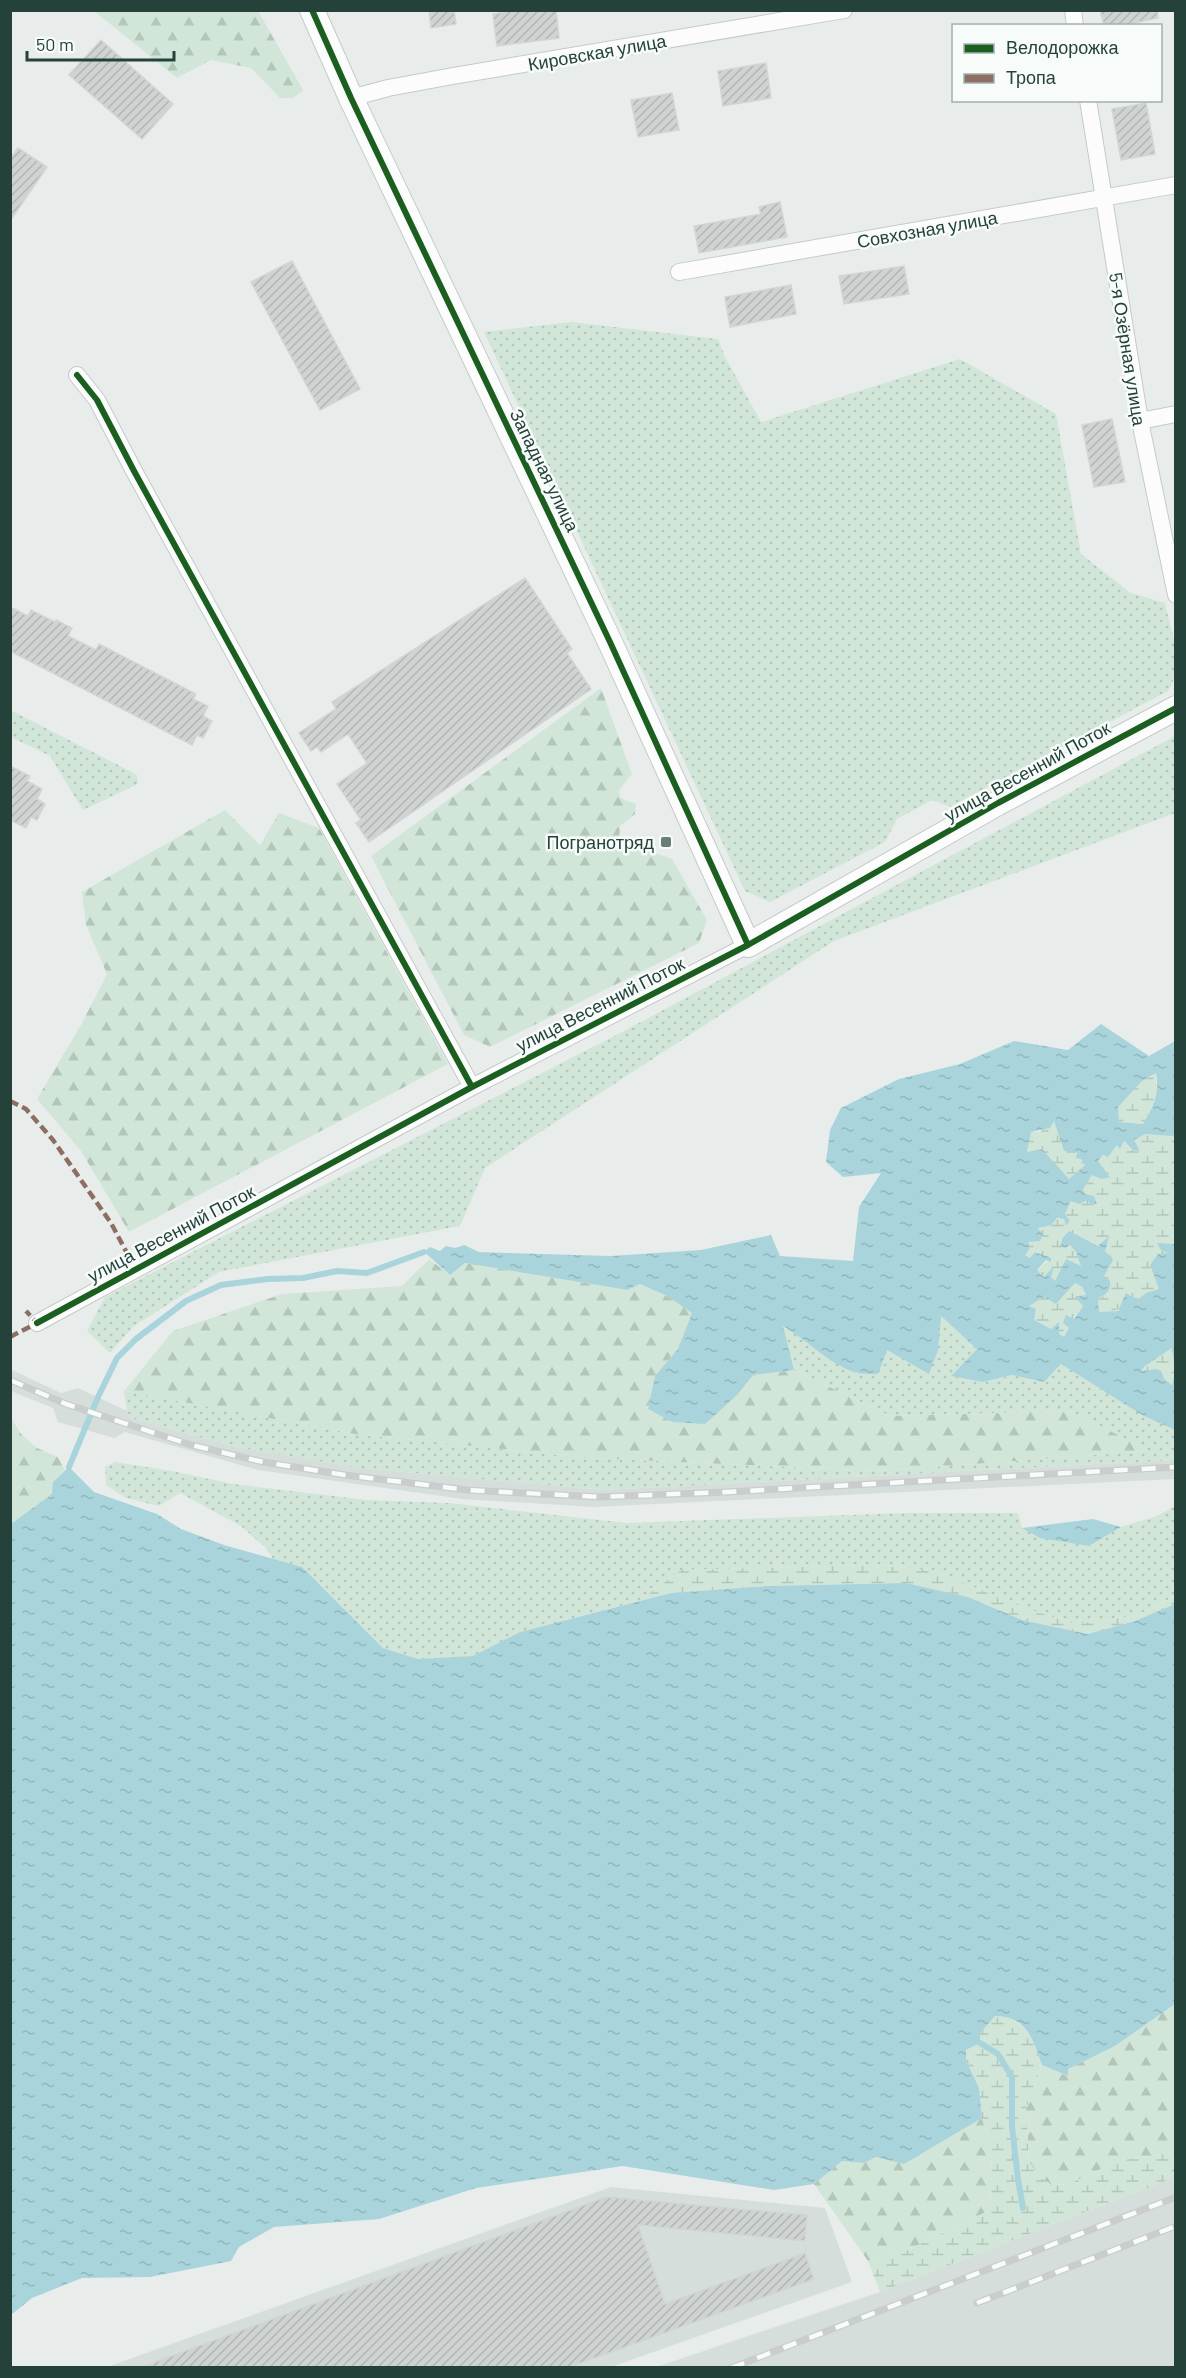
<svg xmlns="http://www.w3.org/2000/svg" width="1186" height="2378" viewBox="0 0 1186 2378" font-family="Barlow,sans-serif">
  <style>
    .built { fill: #d6dedb }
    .grass { fill: url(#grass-dots) }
    .forest { fill: url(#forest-firs) }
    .wetland { fill: url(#wetland-marsh) }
    .water { fill: url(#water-ripples); fill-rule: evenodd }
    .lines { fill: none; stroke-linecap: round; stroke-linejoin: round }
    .stream { stroke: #a9d4db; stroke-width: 6 }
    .building { fill: url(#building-hatch); stroke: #d1d6d4; stroke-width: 1.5 }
    .street-casing { stroke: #c5cac8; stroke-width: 18 }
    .secondary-casing { stroke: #c3cbc8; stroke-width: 26 }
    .street { stroke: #fcfcfc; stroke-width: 16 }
    .secondary { stroke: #fcfcfc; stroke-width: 24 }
    .rail-casing { stroke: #c9cdcc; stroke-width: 7 }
    .rail { stroke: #f7fbf9; stroke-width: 4.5; stroke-dasharray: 14; stroke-linecap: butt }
    .quiet { stroke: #8d6e63; stroke-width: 4.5; stroke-dasharray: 9 4.5; stroke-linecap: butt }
    .cycleway-casing { stroke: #f7fbf9; stroke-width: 10 }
    .cycleway { stroke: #1b5e20; stroke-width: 6 }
    .poi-dot { fill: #697e78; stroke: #f7fbf9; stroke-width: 2 }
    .labels { text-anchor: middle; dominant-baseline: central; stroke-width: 5; stroke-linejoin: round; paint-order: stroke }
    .street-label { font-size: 18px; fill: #24423a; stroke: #f7fbf9 }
    .poi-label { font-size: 18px; fill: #24423a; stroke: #f7fbf9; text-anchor: end }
  </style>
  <defs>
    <pattern id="grass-dots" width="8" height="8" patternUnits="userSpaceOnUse" patternTransform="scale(1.5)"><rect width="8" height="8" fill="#d1e6d8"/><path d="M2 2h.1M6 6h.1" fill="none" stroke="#b3c6ba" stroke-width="1.8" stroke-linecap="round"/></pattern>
    <pattern id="forest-firs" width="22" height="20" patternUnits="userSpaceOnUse" patternTransform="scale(1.5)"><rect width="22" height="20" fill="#d1e6d8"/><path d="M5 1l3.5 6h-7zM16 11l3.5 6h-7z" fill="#b3c6ba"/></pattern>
    <pattern id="wetland-marsh" width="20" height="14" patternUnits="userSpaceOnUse" patternTransform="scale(1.5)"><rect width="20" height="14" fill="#d1e6d8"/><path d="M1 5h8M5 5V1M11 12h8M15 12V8" fill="none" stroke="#b3c6ba"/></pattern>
    <pattern id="water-ripples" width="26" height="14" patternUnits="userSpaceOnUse" patternTransform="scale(1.5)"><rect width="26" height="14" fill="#a9d4db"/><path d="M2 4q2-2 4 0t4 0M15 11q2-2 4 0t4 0" fill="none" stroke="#91b7bd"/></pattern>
    <pattern id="building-hatch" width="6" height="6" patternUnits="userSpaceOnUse" patternTransform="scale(1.5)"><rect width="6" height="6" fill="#cfd4d2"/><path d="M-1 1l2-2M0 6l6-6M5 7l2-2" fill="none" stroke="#b2b7b5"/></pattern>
  </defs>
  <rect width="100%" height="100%" fill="#e8edeb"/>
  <path class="built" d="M10 1369 61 1393 78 1388 127 1411 131 1418 237 1447 362 1468 604 1490 1175 1460V1479L594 1507 462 1499 258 1470 125 1432 114 1438 58 1422 53 1408 11 1391Z
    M1175 2177V2367L653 2368 880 2292Z
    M611 2187 825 2208 852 2282 611 2367 104 2368Z"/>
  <path class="grass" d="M571 322 718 339 725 357 761 422 960 359 1056 414 1081 554 1131 593 1165 603C1171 631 1185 665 1168 691L950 807 932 800 897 819 885 842 770 902 745 891 484 332Z
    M10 710 132 772 137 775 138 784 83 810 50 756 11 737Z
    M1175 736V813L834 941 485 1168 460 1226 219 1272 134 1326 110 1353 87 1331 105 1297 624 1031Z
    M940 1315 977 1349 952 1375 983 1382 1012 1375 1044 1382 1061 1364 1142 1415 1175 1430V1460L604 1490 361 1468 237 1447 131 1418 127 1411 124 1391 355 1434 590 1458 878 1471 1149 1451 1070 1411 890 1416 794 1370 782 1326 806 1340 887 1350 938 1349Z
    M115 1462 172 1471 233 1484 367 1500 449 1503 627 1523 904 1513H1018L1022 1528 1089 1546 1121 1527 1157 1516 1175 1506V1596L1138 1615 1075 1624 1022 1607 932 1570 873 1565 681 1570 639 1601 520 1632 473 1656 418 1659 383 1648 302 1567 273 1559 266 1548 241 1526 180 1493 159 1506 126 1498 106 1485 105 1467Z"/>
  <path class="forest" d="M94 11H258L303 90 293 98H280L251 68 211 60 177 78Z
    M601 688 632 774 619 790 620 798 636 804 635 814 620 826 619 840 672 859 707 920 699 943 490 1047 464 1035 371 856Z
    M225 810 260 845 279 813 319 828 448 1064 129 1232 81 1151 37 1099 81 1025 107 974 86 925 82 892Z
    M429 1259 450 1275 464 1263 627 1290 640 1284 667 1296 693 1313 678 1349 655 1376 648 1409 672 1422 738 1394 753 1375 794 1370 890 1416 1070 1411 1150 1451 878 1471 590 1458 355 1434 124 1391 173 1331 282 1294 402 1286Z
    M10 1417 22 1435 37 1448 58 1457 65 1470 53 1482V1494L11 1524Z
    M1175 2004V2150L1155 2157 1120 2160 1069 2184 1052 2185 1038 2176 1029 2161 1026 2108 1042 2065 1067 2076V2069L1115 2046Z
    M982 2118 992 2153 990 2210 908 2250 868 2261 814 2184 841 2161 864 2163 876 2157 904 2164Z"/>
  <path class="wetland" d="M1156 1073C1159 1093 1153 1107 1143 1124L1119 1122 1117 1107 1142 1081Z
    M1054 1121 1085 1165 1068 1180 1042 1149 1027 1152 1031 1132H1040Z
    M1145 1134H1175V1245L1163 1243 1170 1253 1150 1265 1159 1289C1137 1296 1123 1314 1099 1312L1098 1299 1103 1296 1105 1252 1108 1237 1098 1246 1068 1231 1066 1248 1070 1245 1076 1252 1082 1266 1055 1282 1051 1277 1053 1268 1044 1277 1037 1270 1051 1258H1030L1025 1255 1030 1248 1027 1242C1036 1230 1048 1217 1064 1219L1066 1224 1070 1221 1065 1214 1071 1201 1085 1194 1083 1189 1092 1175 1110 1177 1098 1161 1103 1155 1108 1156 1118 1145 1120 1149 1124 1141 1133 1150 1140 1151 1133 1140Z
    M1075 1283 1081 1287 1086 1296 1083 1306 1073 1319 1066 1315 1069 1328 1064 1338 1059 1335V1323L1051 1329 1034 1320 1036 1309 1029 1306 1044 1297 1056 1304Z
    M1172 1348 1176 1370 1172 1385 1164 1379 1162 1372 1141 1371 1145 1366Z
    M873 1565 932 1570 1022 1607 1075 1624 1138 1615 1176 1596 1175 1604 1135 1621 1088 1634 1022 1620 968 1597 906 1583 766 1586 671 1593 639 1601 681 1570Z
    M995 2016C1028 2018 1031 2038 1042 2065L1026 2108 1029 2161 1038 2176 1052 2185 1069 2184 1120 2160 1155 2157 1175 2150V2177L880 2292 868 2261 908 2250 990 2210 992 2153 982 2118 979 2088 966 2060V2050L980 2043V2033Z"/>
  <path class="water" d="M1101 1024 1149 1056 1175 1041V1134L1173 1136 1145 1134 1134 1140 1140 1151 1133 1150 1124 1141 1120 1149 1117 1145 1108 1157 1103 1155 1098 1161 1110 1177 1102 1179 1092 1175 1083 1189 1085 1194 1094 1196 1097 1204 1091 1205 1088 1200 1079 1204 1071 1201 1065 1214 1070 1221 1066 1225 1064 1219 1057 1218 1051 1225 1038 1228 1043 1235 1040 1241 1028 1242 1030 1248 1025 1255 1030 1258 1035 1252 1051 1258V1262L1046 1260 1037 1270 1044 1277 1054 1266 1051 1277 1055 1281 1066 1259 1081 1266 1076 1252 1070 1245 1066 1248 1061 1246 1062 1239 1069 1231 1098 1246 1109 1236 1105 1252 1111 1256 1113 1260 1104 1276 1110 1281C1111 1293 1106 1293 1098 1299L1099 1312 1118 1311 1126 1293 1137 1300 1146 1293 1159 1289 1150 1265 1158 1254 1168 1253 1161 1250 1157 1243 1175 1244V1225V1370L1172 1348 1145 1366 1141 1371 1157 1369 1162 1372 1164 1379 1172 1385 1175 1372V1430L1142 1415 1061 1364 1044 1382 1012 1375 983 1382 951 1376 977 1349 941 1316 938 1350 929 1374 887 1350 878 1374C870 1374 861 1374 854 1372 828 1363 807 1340 783 1326L794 1370 753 1375 738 1394 705 1424 672 1422 648 1409 655 1376 678 1349 692 1313 667 1296 640 1284 627 1290 465 1263 450 1275 424 1252 430 1247 440 1251 446 1246 455 1248 464 1245 479 1252 611 1256 701 1250 771 1235 780 1256 853 1261 859 1207 881 1173 843 1177 826 1162 830 1130 841 1108 899 1079 960 1064 1014 1041 1068 1050ZM1156 1073C1160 1092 1153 1108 1143 1124L1119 1122 1118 1107 1142 1081ZM1054 1121 1064 1151 1077 1152 1076 1158 1081 1159 1085 1165 1069 1179 1042 1149 1027 1152 1031 1132 1050 1128ZM1075 1283 1082 1287 1086 1295 1075 1297 1083 1306 1074 1319 1066 1315 1063 1323 1069 1328 1064 1337 1059 1334V1322L1051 1329 1034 1320 1036 1309 1029 1306 1044 1297 1056 1304Z
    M69 1467 94 1492 157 1514 181 1529 224 1545 302 1567 383 1648 418 1659 473 1656 520 1632 671 1593 766 1586 906 1583 968 1597 1022 1620 1088 1634 1135 1621 1175 1604V2004L1115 2046 1068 2069V2076L1042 2065C1032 2039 1028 2017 995 2016L980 2033V2043L966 2050V2060L979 2088 982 2118 904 2164 876 2157 864 2163 842 2161 814 2184 774 2190 623 2166 476 2188 379 2219 274 2227 239 2247 231 2261 150 2277 82 2278 32 2298 11 2315V1524L52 1494 53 1482Z
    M1093 1519 1121 1527 1089 1546 1040 1538 1022 1528Z"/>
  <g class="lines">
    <path class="stream" d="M69 1467 98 1397 117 1358 136 1339 186 1301 221 1285 268 1279 303 1278 337 1271 367 1273 424 1252
      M980 2043 998 2054 1012 2077V2126L1018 2179 1023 2208"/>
  </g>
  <path class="building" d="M429 10H454L456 24 431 28Z
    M517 10H556L559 38 497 46 493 14Z
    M1100 10H1157L1158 18 1120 26H1104Z
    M101 40 173 104 142 139 69 75Z
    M766 63 771 98 723 106 718 71Z
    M672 93 679 130 638 137 631 100Z
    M1146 103 1155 154 1121 160 1112 109Z
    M18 148 47 167 10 221V159Z
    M780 202 787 237 699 253 694 226 761 214 759 207Z
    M292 261 360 389 320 410 251 282Z
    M904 266 909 294 844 304 839 276Z
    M791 285 796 314 730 327 725 297Z
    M1112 419 1125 482 1094 487 1082 425Z
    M525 578 572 649 567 653 591 689 369 842 356 823 361 820 337 784 367 763 348 734 321 752 317 747 311 751 299 733 336 709 332 702Z
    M10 607 28 616 31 610 55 622 56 620 72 628 68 636 96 650 99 644 196 694 193 699 208 706 203 716 212 721 203 738 197 735 192 745 10 651Z
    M10 766 30 776 27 781 42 789 37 799 45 804 37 820 31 817 26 828 10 820Z
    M606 2197 807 2215 805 2241 638 2225 665 2304 805 2253 814 2279 570 2367H144V2366Z"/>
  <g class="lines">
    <defs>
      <path id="street" d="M1073 10 1075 26
        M351 98 388 88 453 76 844 10
        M1088 100 1140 421 1176 595
        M679 272 1176 185
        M77 375 97 400 134 471 472 1087
        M1140 421 1176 414
        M37 1323 472 1087 748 945"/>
      <path id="secondary" d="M312 10 351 98 610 642 748 945 998 803 1176 708"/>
    </defs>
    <use href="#street" class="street-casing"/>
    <use href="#secondary" class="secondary-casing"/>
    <use href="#street" class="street"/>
    <use href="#secondary" class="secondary"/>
    <defs>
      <path id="rail" d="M10 1380 66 1404 191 1445 263 1462 345 1475 468 1490 599 1497 726 1492 1176 1467
        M977 2303 1176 2226
        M731 2368 1176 2197"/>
    </defs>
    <use href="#rail" class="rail-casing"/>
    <use href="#rail" class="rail"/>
    <path class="quiet" d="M10 1101 26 1109 53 1140 111 1223 129 1257
      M10 1337 37 1323 26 1311"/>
    <defs>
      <path id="cycleway" d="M312 10 351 98 610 642 748 945
        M77 375 97 400 134 471 472 1087
        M37 1323 472 1087 748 945 998 803 1176 708"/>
    </defs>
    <use href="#cycleway" class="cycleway-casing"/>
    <use href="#cycleway" class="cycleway"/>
  </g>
  <rect class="poi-dot" x="660" y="836" width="12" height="12" rx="3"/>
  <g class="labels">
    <g class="street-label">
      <text transform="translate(597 52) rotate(-10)">Кировская улица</text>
      <text transform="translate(927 229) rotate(-10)">Совхозная улица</text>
      <text transform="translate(1128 349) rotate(81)">5-я Озёрная улица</text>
      <text transform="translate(545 470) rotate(64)">Западная улица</text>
      <text transform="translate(1027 771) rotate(-29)">улица Весенний Поток</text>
      <text transform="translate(600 1004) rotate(-27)">улица Весенний Поток</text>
      <text transform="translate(171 1233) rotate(-28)">улица Весенний Поток</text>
    </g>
    <g class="poi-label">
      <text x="654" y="842">Погранотряд</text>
    </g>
  </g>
  <rect width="1186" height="2378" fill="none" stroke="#24423a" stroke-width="24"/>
  <rect x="952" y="24" width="210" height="78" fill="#f7fbf9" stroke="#a3b1ad" stroke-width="1.5"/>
  <rect x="964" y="44" width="30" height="9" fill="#1b5e20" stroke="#a3b1ad" stroke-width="1.5"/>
  <text x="1006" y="54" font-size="18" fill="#24423a">Велодорожка</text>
  <rect x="964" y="74" width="30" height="9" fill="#8d6e63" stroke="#a3b1ad" stroke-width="1.5"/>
  <text x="1006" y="84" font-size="18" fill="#24423a">Тропа</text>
  <path d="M27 51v9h147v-9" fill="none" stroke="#24423a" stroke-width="3"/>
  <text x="36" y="51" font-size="18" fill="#24423a" stroke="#f7fbf9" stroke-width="4.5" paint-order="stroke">50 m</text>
</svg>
